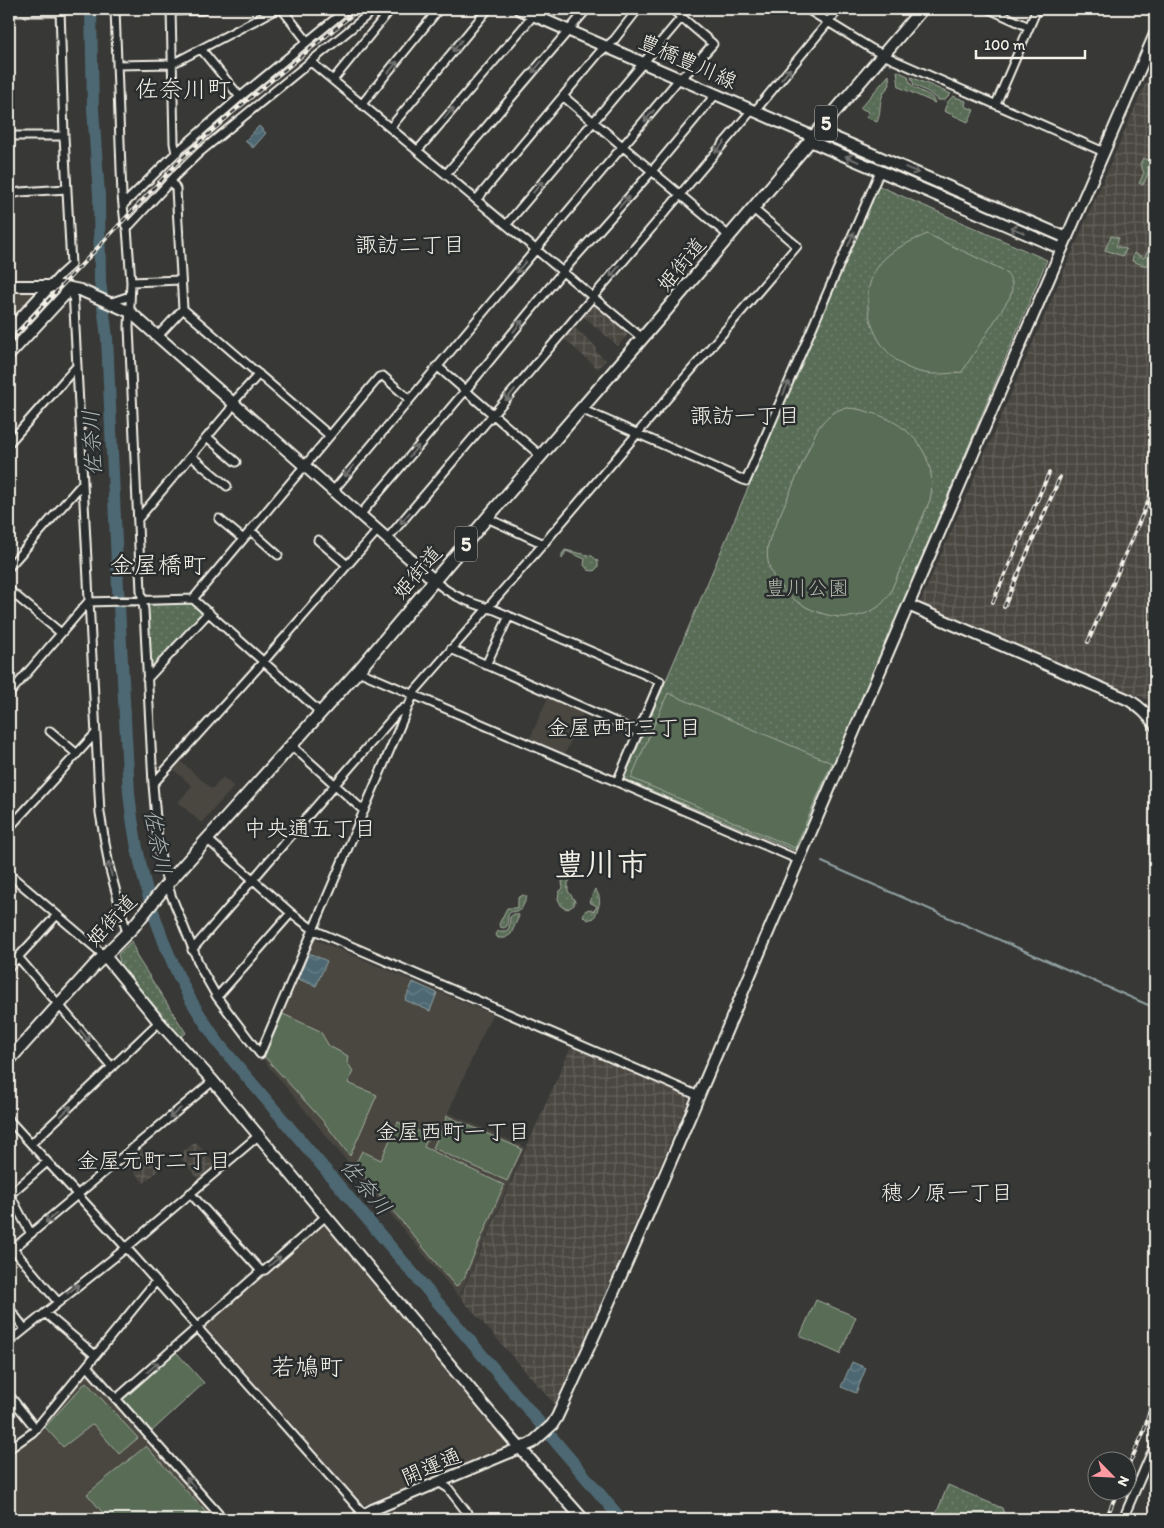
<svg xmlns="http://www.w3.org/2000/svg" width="1164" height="1528" viewBox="0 0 1164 1528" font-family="Itim,'Klee One',sans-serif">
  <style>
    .built { fill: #494640 }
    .industrial { fill: url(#industrial-grid) }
    .grass { fill: url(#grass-dots); stroke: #a6aea0 }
    .garden { fill: #596c57; stroke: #a6aea0 }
    .water { fill: url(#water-waves); stroke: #909fa1 }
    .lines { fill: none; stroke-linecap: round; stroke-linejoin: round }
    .stream { stroke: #909fa1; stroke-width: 2 }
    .river { stroke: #4d6872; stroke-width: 12 }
    .street-casing { stroke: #f4f1e8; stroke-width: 11 }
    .secondary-casing { stroke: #f4f1e8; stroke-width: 14 }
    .primary-casing { stroke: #f4f1e8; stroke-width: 15 }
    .street { stroke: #2a2d2e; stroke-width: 7 }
    .secondary { stroke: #2a2d2e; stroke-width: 10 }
    .primary { stroke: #2a2d2e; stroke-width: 11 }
    .rail-casing { stroke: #f4f1e8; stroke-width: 4 }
    .rail { stroke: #2a2d2e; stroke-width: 2; stroke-dasharray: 5.5; stroke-linecap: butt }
    .oneway { stroke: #71726f }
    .labels { text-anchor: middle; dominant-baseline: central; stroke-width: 5; stroke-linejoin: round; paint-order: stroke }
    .shield { fill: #2a2d2e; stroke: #b7b6b0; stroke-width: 1 }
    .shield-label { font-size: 20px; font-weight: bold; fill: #f4f1e8 }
    .street-label { font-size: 21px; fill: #f4f1e8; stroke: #2a2d2e }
    .park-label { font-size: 21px; fill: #aeb5a7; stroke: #2a2d2e }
    .neighbourhood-label { font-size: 22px; fill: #f4f1e8; stroke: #2a2d2e }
    .water-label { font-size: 22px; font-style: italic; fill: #b1bab9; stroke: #2a2d2e }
    .quarter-label { font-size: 24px; fill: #f4f1e8; stroke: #2a2d2e }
    .town-label { font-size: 31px; font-weight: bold; fill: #f4f1e8; stroke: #2a2d2e }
  </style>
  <defs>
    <pattern id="industrial-grid" width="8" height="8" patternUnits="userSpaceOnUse" patternTransform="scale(1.25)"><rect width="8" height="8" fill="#494640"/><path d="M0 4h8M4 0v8" fill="none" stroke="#64615c"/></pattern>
    <pattern id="grass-dots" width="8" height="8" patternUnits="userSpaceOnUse" patternTransform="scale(1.25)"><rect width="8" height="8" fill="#596c57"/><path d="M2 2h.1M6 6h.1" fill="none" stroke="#71816f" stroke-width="1.8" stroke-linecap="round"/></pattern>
    <pattern id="water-waves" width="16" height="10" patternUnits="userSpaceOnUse" patternTransform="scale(1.25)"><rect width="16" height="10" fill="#4d6872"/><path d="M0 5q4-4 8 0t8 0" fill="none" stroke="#677e86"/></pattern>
  </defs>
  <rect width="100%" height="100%" fill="#383836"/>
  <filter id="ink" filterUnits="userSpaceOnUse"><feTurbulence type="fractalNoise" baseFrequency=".02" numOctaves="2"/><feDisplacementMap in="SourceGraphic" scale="10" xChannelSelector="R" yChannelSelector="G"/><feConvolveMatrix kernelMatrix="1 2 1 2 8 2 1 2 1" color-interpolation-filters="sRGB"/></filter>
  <g filter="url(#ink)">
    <path class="built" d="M9 290H34L36 294 9 325Z
      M549 695 584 711 565 754 530 738Z
      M178 759 212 789 223 777 234 787 201 823 178 802 192 786 171 767Z
      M310 937 492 1014 448 1113 525 1147 459 1297 261 1057Z
      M320 1225 326 1226 506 1442 505 1448 366 1504H362L204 1326 257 1278 259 1280Z
      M85 1372H88L220 1519H9V1452L37 1431Z"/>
    <path class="industrial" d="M1155 61V703L920 603Z
      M594 301 630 332 618 346 582 315Z
      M573 326 597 348 595 351 606 360 598 369 563 338Z
      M571 1047 690 1096 556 1406 460 1297Z
      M196 1142 216 1165 199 1180 178 1155Z
      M140 1147 160 1169 144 1183 124 1160Z"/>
    <path class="grass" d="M897 71 908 76C911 95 929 88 935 103L899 87Z
      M889 75 890 85C876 99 883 108 877 122L866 117 869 112 860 108Z
      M911 77 951 94 945 100H937L928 92 914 85Z
      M953 96 966 101 965 106 974 110 968 122 944 111 947 103Z
      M1143 158 1153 162 1143 185 1139 183 1144 173 1140 164Z
      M877 185 1047 260 870 680 796 851 624 779Z
      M1111 236 1119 238 1116 246 1126 249 1123 256 1105 250Z
      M1155 238V248L1148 265H1143L1132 261 1134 253 1144 258Z
      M565 550 592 556 598 561V567L594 571 588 570 584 565 585 559 566 551 562 559V554Z
      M190 602 203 612V615L152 669 150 667 147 606 148 603Z
      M570 874 579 878 571 879 568 883V891L575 901 574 905 568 909 562 907 558 899 559 892 563 888 562 882 564 876Z
      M595 889C603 899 599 907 594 918L587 920 583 916 585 911 589 909 594 911 597 906 589 902Z
      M523 895 527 897 521 910C506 913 509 911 507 926L504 928 500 927 499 924 507 908H516L518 904V898Z
      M514 914H518L519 916 511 934 505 938H498L496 935 498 931H506L509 928 510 917Z
      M132 941 137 957 186 1033 181 1037 118 963 120 961 118 955 119 953Z
      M948 1485 1002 1508 1006 1519H934Z"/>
    <path class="garden" d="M927 234 1003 270C1012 278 1014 286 1010 297L962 372C946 374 929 376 913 370 872 354 851 293 884 259 896 247 912 241 927 234Z
      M846 408C855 408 863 410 872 413 912 424 939 458 930 500L890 593C885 601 880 607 871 611 828 634 752 588 770 538L816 432C823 420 832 410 846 408Z
      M668 693 832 763 795 848 631 778Z
      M283 1014 320 1031 329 1046 348 1056 347 1062 353 1071 348 1083 377 1095 350 1156 323 1121 264 1056Z
      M447 1116 522 1149 507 1181 433 1148Z
      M398 1122 429 1136 424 1147 504 1185 464 1278 456 1287 355 1165 362 1151 381 1160Z
      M816 1300 856 1317 840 1354 800 1336Z
      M176 1352 204 1383 151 1432 123 1400Z
      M86 1382 138 1438 119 1454 93 1424 63 1447 45 1427Z
      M146 1446 212 1519H108L87 1494Z"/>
    <path class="water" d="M259 126 266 133 253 148 245 141Z
      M309 953 327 961 316 986 298 979Z
      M413 982 437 993 430 1011 405 1000Z
      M852 1362 866 1368 856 1393 841 1387Z"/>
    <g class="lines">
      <path class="stream" d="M822 862 1155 1008"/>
      <path class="river" d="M91 9 93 109 99 195 100 281 107 338 118 587 129 793C136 864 155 932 188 995 197 1012 209 1028 219 1044L621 1519"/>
      <defs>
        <path id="street" d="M115 9 122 196 125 224 127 228 131 282 129 327 141 591 144 610 153 784 158 841 162 864 171 895 201 969 217 997 260 1054 415 691 539 549 797 246 752 208
          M171 9 174 143 176 153
          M282 9 307 41
          M807 9 872 49 894 60 1104 152
          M989 9 1029 27
          M171 11 203 10
          M9 12H60
          M201 49 240 97
          M311 62 642 338
          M117 65 172 64 277 9
          M333 80 391 9
          M564 97 729 236
          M362 104 439 9
          M996 104 1037 9
          M755 111 839 9
          M390 128 488 9
          M9 136H64
          M418 150 539 9
          M446 174 587 9
          M171 180 176 189 183 309 329 435
          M9 195 20 192 67 189
          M477 199 599 53 614 40 638 9
          M123 205 176 153 240 97 347 9
          M507 224 682 17
          M127 228 176 175 200 152 375 9
          M131 282 181 280
          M50 286 60 275 71 265 64 136 60 9
          M73 289 100 813 109 866 127 933
          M109 303 130 296
          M157 337 183 309
          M437 366 541 456
          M581 409 746 481 880 171
          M207 437 236 462
          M9 443 77 366
          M191 456 227 486
          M333 491 680 78 690 70 713 44 672 9
          M360 515 465 391 563 271 652 171 716 94
          M487 518 544 544
          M138 519 229 411 236 399 259 374
          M219 519 242 538
          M250 530 278 555
          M387 539 752 110
          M318 540 347 565
          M9 567 82 484
          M434 580C450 596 473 604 495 610L660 681 617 782
          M9 590 61 633
          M193 599 379 377 383 376 409 399
          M451 649 638 732
          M486 665 509 616
          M358 671 799 860
          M147 679 209 612
          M9 694 88 602 193 599 320 712
          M50 731 77 754
          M291 745 364 811
          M153 784 264 661 378 530
          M9 828 95 734
          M207 839 291 913 314 930 699 1096
          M9 874 105 956
          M192 950 396 714 404 708H407
          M18 957 112 1067
          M9 967 57 915
          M217 997 291 913
          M9 1120 131 1253 368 1519
          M31 1144 159 1022
          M9 1193 31 1234
          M190 1193 261 1271
          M9 1195 47 1162
          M13 1249 58 1302
          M9 1252 213 1081
          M9 1308 25 1329
          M45 1313 95 1355
          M9 1342 126 1248 258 1136
          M87 1366 223 1519
          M9 1395 36 1429
          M116 1399 261 1271 265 1270 326 1216
          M9 1449 33 1432 156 1281
          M440 1483 448 1488 472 1519
          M1123 1519 1150 1456 1155 1447"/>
        <path id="secondary" d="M519 9 814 137
          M819 131 1067 238
          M810 141 1062 249
          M9 286H61L80 290 130 312 434 580
          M9 331 50 286
          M9 355 71 288
          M908 605 1129 700C1140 707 1148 714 1155 725
          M105 956 159 1022 213 1081 512 1439 583 1519
          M356 1519 372 1510 532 1443 552 1425 557 1417C642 1234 719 1047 798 862 916 585 1035 310 1155 34"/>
        <path id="primary" d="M9 1060 94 966 133 927 168 883 358 671 487 518 658 320 922 9"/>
      </defs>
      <use href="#street" class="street-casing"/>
      <use href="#secondary" class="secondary-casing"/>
      <use href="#primary" class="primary-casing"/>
      <use href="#street" class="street"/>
      <use href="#secondary" class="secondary"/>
      <use href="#primary" class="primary"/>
      <defs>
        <path id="rail" d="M9 342 182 158 233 112 359 9
          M993 602 1049 473
          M1004 607 1060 477
          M1088 642 1155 485
          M1126 1471 1143 1434 1155 1393
          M1106 1519 1118 1490"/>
      </defs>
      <use href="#rail" class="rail-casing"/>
      <use href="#rail" class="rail"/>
    </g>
    <defs><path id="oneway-shaft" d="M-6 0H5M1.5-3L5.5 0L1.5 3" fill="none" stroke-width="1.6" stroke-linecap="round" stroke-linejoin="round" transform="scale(1.25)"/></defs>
    <g class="oneway">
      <use href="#oneway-shaft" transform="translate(457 46) rotate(129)"/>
      <use href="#oneway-shaft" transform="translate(393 67) rotate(-51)"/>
      <use href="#oneway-shaft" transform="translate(537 67) rotate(130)"/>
      <use href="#oneway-shaft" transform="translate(786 74) rotate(-50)"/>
      <use href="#oneway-shaft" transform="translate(449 113) rotate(-49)"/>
      <use href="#oneway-shaft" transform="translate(649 116) rotate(130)"/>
      <use href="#oneway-shaft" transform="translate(720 147) rotate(131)"/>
      <use href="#oneway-shaft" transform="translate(852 159) rotate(-156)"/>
      <use href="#oneway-shaft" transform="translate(912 170) rotate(23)"/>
      <use href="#oneway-shaft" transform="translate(538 187) rotate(-50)"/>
      <use href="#oneway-shaft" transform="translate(624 202) rotate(-48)"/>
      <use href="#oneway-shaft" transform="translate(1017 230) rotate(-157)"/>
      <use href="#oneway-shaft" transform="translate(851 239) rotate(-67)"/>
      <use href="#oneway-shaft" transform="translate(521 267) rotate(131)"/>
      <use href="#oneway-shaft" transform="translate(615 271) rotate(130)"/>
      <use href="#oneway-shaft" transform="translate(518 326) rotate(-51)"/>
      <use href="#oneway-shaft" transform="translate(786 388) rotate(-67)"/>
      <use href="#oneway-shaft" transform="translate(510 395) rotate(130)"/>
      <use href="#oneway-shaft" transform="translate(414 451) rotate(-50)"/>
      <use href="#oneway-shaft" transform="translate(349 471) rotate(130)"/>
      <use href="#oneway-shaft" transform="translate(405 518) rotate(130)"/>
      <use href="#oneway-shaft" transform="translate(110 869) rotate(-103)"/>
      <use href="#oneway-shaft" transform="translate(85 1036) rotate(50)"/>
      <use href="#oneway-shaft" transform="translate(66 1111) rotate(-44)"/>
      <use href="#oneway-shaft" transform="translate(175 1113) rotate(140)"/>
      <use href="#oneway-shaft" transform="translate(51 1218) rotate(140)"/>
      <use href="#oneway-shaft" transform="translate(275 1261) rotate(-41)"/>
      <use href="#oneway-shaft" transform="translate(73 1289) rotate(-38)"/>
      <use href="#oneway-shaft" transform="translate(153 1367) rotate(-41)"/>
      <use href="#oneway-shaft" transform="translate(191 1483) rotate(-132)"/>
    </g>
  </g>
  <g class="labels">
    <g class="shield">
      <rect x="815" y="105.5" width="22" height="35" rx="4"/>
      <rect x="455" y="526.5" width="22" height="35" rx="4"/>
    </g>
    <g class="shield-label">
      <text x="826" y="123">5</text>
      <text x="466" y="544">5</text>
    </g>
    <g class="street-label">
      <text transform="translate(688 61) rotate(24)">豊橋豊川線</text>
      <text transform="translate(681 264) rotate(-50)">姫街道</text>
      <text transform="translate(417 572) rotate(-49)">姫街道</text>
      <text transform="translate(111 920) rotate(-47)">姫街道</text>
      <text transform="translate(431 1466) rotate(-23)">開運通</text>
    </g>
    <g class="park-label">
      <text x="807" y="587">豊川公園</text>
    </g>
    <g class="neighbourhood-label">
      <text x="410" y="244">諏訪二丁目</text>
      <text x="745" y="415">諏訪一丁目</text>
      <text x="624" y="727">金屋西町三丁目</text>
      <text x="310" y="828">中央通五丁目</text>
      <text x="453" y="1131">金屋西町一丁目</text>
      <text x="154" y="1160">金屋元町二丁目</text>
      <text x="947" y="1192">穂ノ原一丁目</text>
    </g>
    <g class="water-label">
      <text transform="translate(92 443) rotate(-93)">佐奈川</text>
      <text transform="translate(158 842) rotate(79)">佐奈川</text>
      <text transform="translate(366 1187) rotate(50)">佐奈川</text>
    </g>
    <g class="quarter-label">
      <text x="183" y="88">佐奈川町</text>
      <text x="158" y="564">金屋橋町</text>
      <text x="307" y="1366">若鳩町</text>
    </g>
    <g class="town-label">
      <text x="601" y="864">豊川市</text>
    </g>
  </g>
  <rect width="1164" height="1528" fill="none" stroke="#2a2d2e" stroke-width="30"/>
  <rect x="15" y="15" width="1134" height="1498" fill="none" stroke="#f4f1e8" stroke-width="2" filter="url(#ink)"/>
  <g transform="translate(1112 1476) rotate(114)"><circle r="24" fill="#2a2d2e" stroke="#7b7b78"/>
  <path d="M0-4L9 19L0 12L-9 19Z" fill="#ff9aa2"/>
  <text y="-8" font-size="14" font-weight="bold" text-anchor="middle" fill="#f4f1e8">N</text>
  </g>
  <path d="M976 50v8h109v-8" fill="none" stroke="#f4f1e8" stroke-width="2.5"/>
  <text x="984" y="50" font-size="15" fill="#f4f1e8" stroke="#2a2d2e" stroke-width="4" paint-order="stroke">100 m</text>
</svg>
